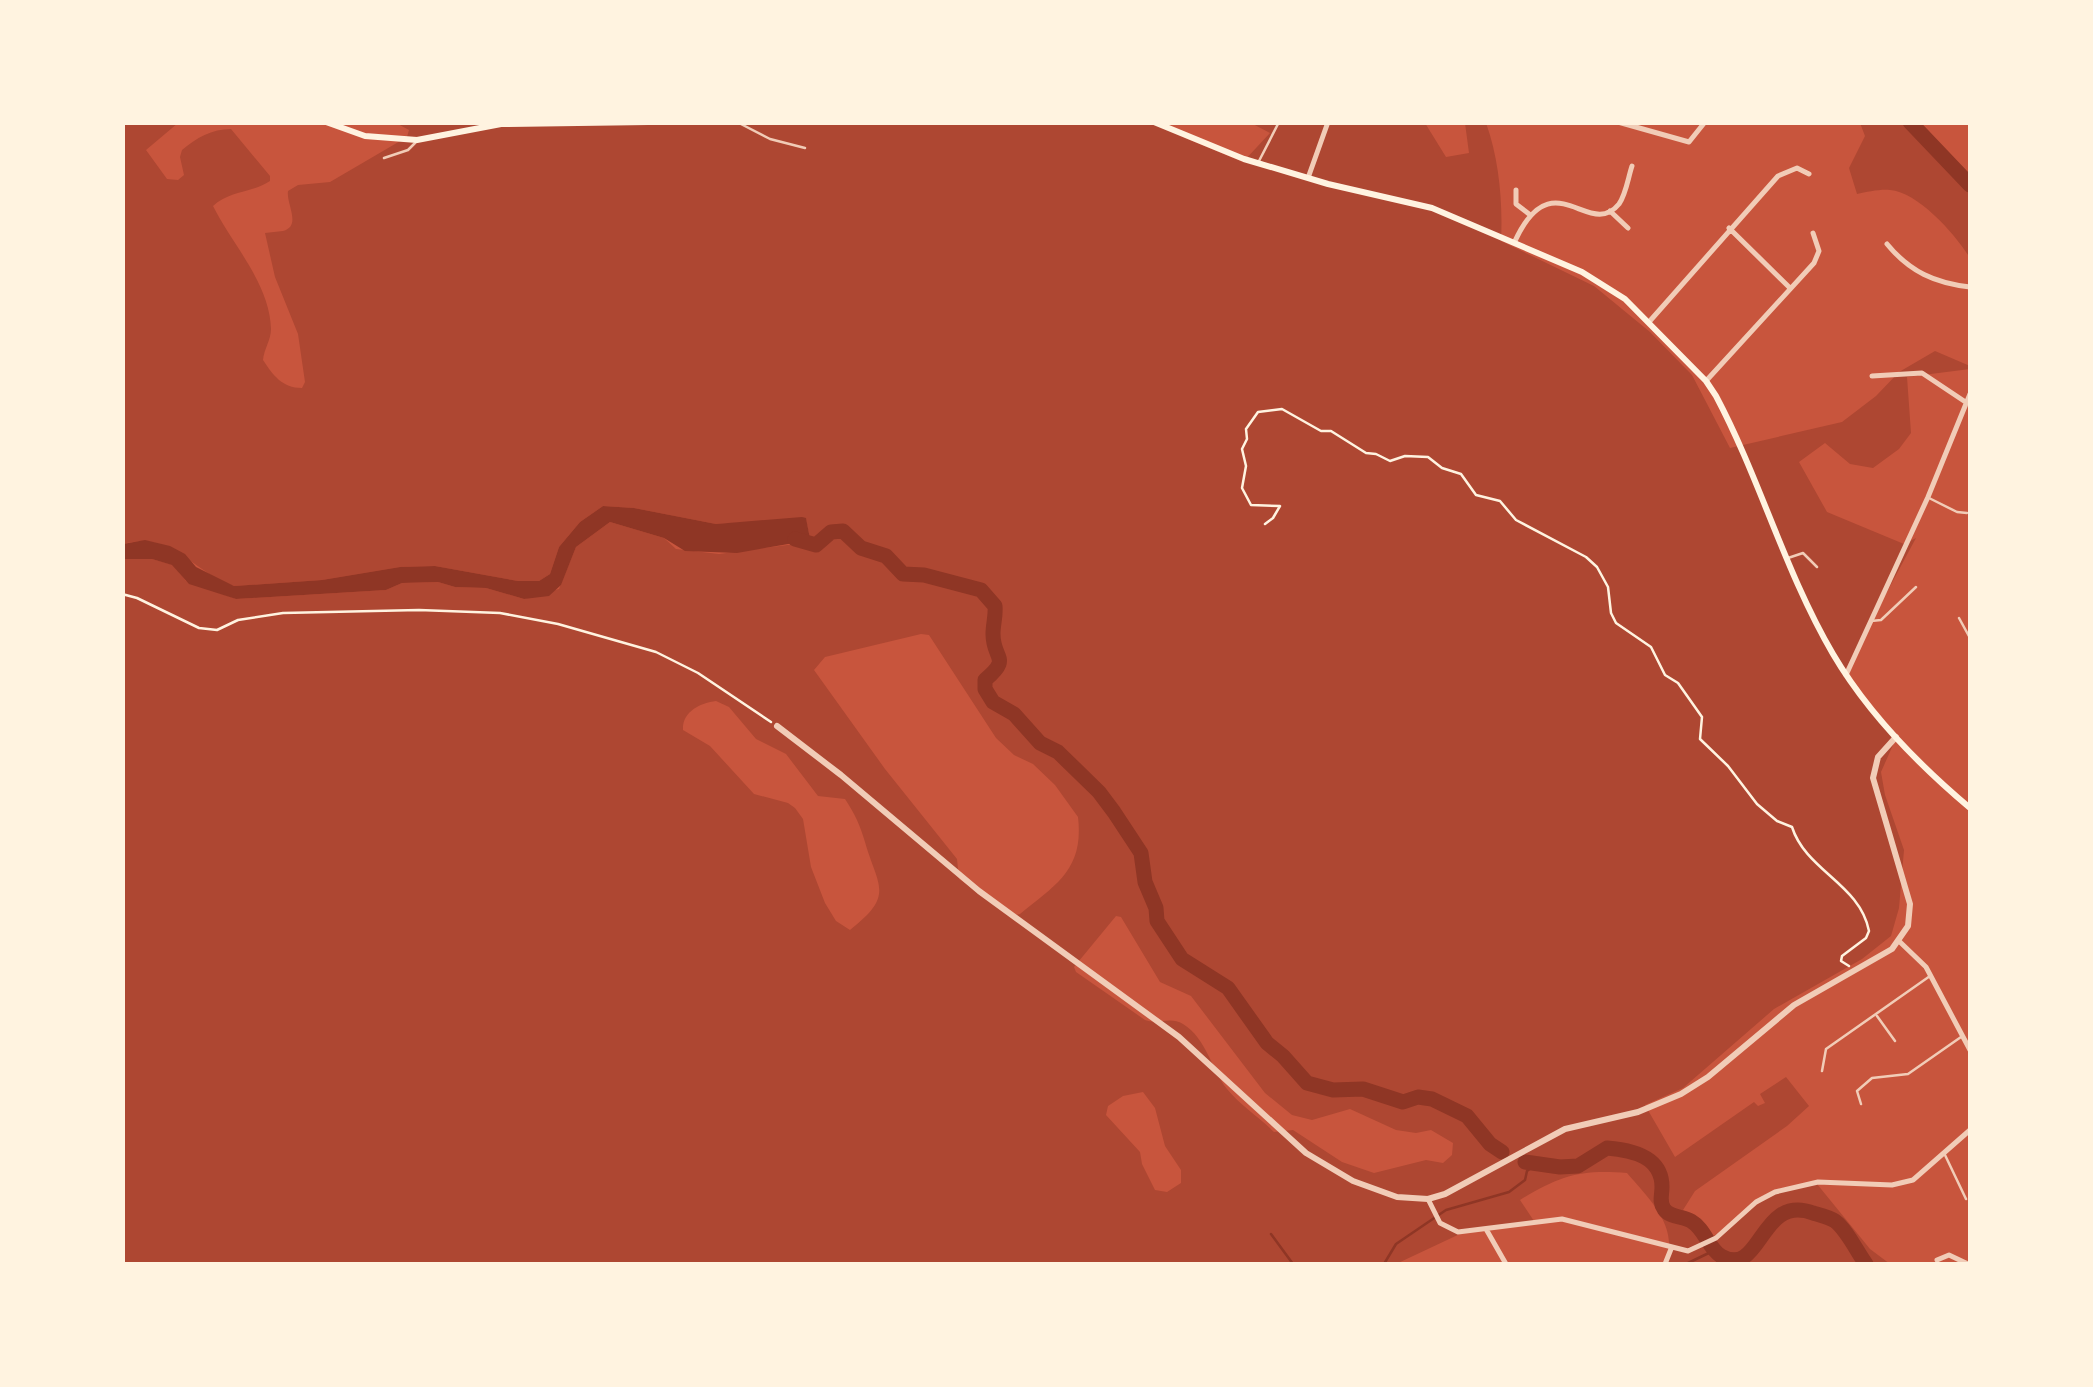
<svg xmlns="http://www.w3.org/2000/svg" width="2093" height="1387" viewBox="0 0 2093 1387" font-family="Commissioner,sans-serif">
  <style>
    .green { fill: #ae4732; fill-rule: evenodd }
    .water { fill: #8f3625 }
    .lines { fill: none; stroke-linecap: round; stroke-linejoin: round }
    .stream { stroke: #8f3625; stroke-width: 2.5 }
    .river { stroke: #8f3625; stroke-width: 15 }
    .path { stroke: #fff3e0; stroke-width: 2.5 }
    .service { stroke: #f1ccb7; stroke-width: 2.5 }
    .minor { stroke: #f1ccb7; stroke-width: 5 }
    .tertiary { stroke: #f1ccb7; stroke-width: 6 }
    .secondary { stroke: #fff3e0; stroke-width: 6 }
  </style>
  <rect width="100%" height="100%" fill="#c8553d"/>
  <path class="green" d="M1170 122 1169 125 1185 138 1243 162 1270 133 1251 123H1425L1446 157 1469 153 1465 123H1486C1499 159 1503 202 1501 241L1594 286 1650 332 1692 375 1730 448 1842 422 1876 396 1899 372 1935 351 1970 366V369L1907 377 1911 433 1899 449 1873 468 1850 464 1825 443 1799 462 1827 512 1904 544 1916 538 1846 668 1855 692 1895 732 1893 745 1881 772 1885 795 1904 850 1899 908 1891 936 1862 959 1774 1009 1683 1088 1645 1105 1675 1157 1754 1102 1758 1106 1765 1103 1760 1094 1786 1077 1809 1106 1787 1126 1695 1191 1683 1210 1707 1226 1714 1236 1779 1189 1817 1184 1870 1249 1890 1264H1666C1679 1226 1650 1200 1627 1173 1580 1169 1559 1176 1520 1200L1534 1221 1462 1233 1396 1264H123V559H152L173 565 186 581 236 599 386 590 402 583 438 582 455 587 486 588 524 599 559 589 576 547 610 522 664 538 676 549 719 554 803 543 806 547 811 544 806 519 716 524 634 508 603 506 580 522 559 547 550 574 539 581H518L435 566 400 567 322 580 234 586C192 572 172 530 123 544V123H178L146 150 167 179 178 180 184 175 180 157 182 150C196 138 212 129 231 129L270 176V181C252 193 228 191 213 206 232 244 270 284 271 329 271 340 264 349 263 360 273 375 282 388 302 388L305 382 298 334 275 277 265 233C271 232 277 232 283 231 302 226 286 204 288 191L298 185 330 182 407 137 409 130 396 123ZM921 634 929 635 996 738 1014 755 1033 764 1055 785 1078 817C1084 869 1057 884 1020 914L1016 915 959 879 957 859 885 769 814 670 825 657ZM716 701 729 707 756 739 786 754 818 796 845 799C855 814 860 825 865 842 878 887 895 895 850 930L836 921 825 903 811 867 803 819 795 808 788 803 754 794 710 746 683 730C682 712 700 703 716 701ZM1116 916 1121 917 1160 982 1191 996 1265 1093 1292 1115 1312 1120 1350 1109 1396 1130 1416 1133 1431 1130 1453 1143 1452 1155 1443 1163 1426 1160 1374 1173 1342 1162 1293 1130 1274 1132C1259 1117 1240 1105 1227 1089 1211 1069 1207 1039 1183 1024 1170 1016 1158 1025 1145 1020L1076 972 1074 967ZM1143 1092 1155 1108 1165 1146 1181 1170V1183L1167 1192 1155 1190 1142 1164 1140 1152 1106 1115 1108 1106 1123 1096Z
    M1860 123H1915L1970 176V258C1956 235 1918 192 1890 190 1880 189 1867 192 1857 194L1849 168 1865 136Z"/>
  <path class="water" d="M603 506 634 508 716 524 802 517 806 518 811 544 810 548 802 543H794L737 553 685 551 664 538 610 522 576 547 561 585 549 596 524 599 486 588 455 587 438 582 402 583 386 590 236 599 189 584 172 565 152 559H123V544L145 540 170 546 185 554 196 567 234 586 322 580 400 567 435 566 518 581H539L550 574 559 547 580 522Z"/>
  <g class="lines">
    <path class="stream" d="M1271 1234 1293 1264
      M1384 1264 1396 1244 1446 1210 1509 1192 1525 1180 1527 1171 1536 1164
      M1686 1264 1715 1250"/>
    <path class="river" d="M1910 122 1970 185
      M795 539 816 545 831 532 843 531 861 548 886 556 903 574 924 575 981 590 995 606C996 616 993 624 993 634 993 660 1012 657 985 680V689L993 702 1014 714 1040 743 1058 752 1099 792 1114 812 1141 853 1145 882 1156 908 1157 921 1182 959 1228 988 1267 1043 1283 1056 1307 1083 1333 1090 1363 1089 1403 1102 1418 1097 1432 1099 1467 1116 1490 1144 1502 1152
      M1525 1162 1560 1167 1578 1166 1607 1148C1633 1150 1662 1157 1662 1187 1662 1195 1659 1202 1664 1209 1670 1218 1683 1216 1691 1221 1705 1229 1708 1248 1721 1256 1762 1279 1759 1193 1813 1213 1820 1215 1829 1217 1835 1221 1847 1230 1857 1252 1866 1264"/>
    <path class="path" d="M1265 524 1273 518 1280 506 1251 505 1242 488 1246 466 1242 449 1247 439 1246 429 1258 412 1282 409 1321 431H1331L1366 453 1376 454 1390 461 1405 456 1428 457 1442 468 1461 474 1476 495 1500 501 1516 520 1586 557 1597 567 1608 587 1611 613 1616 623 1651 647 1665 675 1678 683 1702 717 1700 739 1728 766 1757 804 1777 821 1792 827C1806 871 1860 884 1869 931L1866 938 1842 956 1841 961 1849 966
      M122 594 137 598 199 628 217 630 238 620 283 613 419 610 500 613 558 624 656 652 698 673 771 722"/>
    <path class="service" d="M737 122 770 139 805 148
      M384 158 408 150 417 141
      M1259 161 1279 122
      M1929 498 1957 512 1967 513
      M1788 558 1803 553 1817 567
      M1959 618 1970 638
      M1871 621 1881 620 1916 587
      M1877 1016 1895 1041
      M1822 1071 1826 1049 1930 976
      M1861 1104 1857 1091 1872 1078 1908 1074 1961 1037
      M1945 1155 1966 1199"/>
    <path class="minor" d="M1618 122 1689 142 1705 122
      M1308 178 1328 122
      M1516 190V204L1529 214
      M1610 211 1628 228
      M1729 228 1790 288
      M1515 241C1553 159 1589 241 1619 204 1626 194 1628 178 1632 166
      M1887 244C1910 272 1935 283 1970 287
      M1649 322 1778 176 1797 168 1809 174
      M1872 376 1922 373 1967 403
      M1706 381 1814 263 1819 251 1813 233
      M1846 675 1928 497 1970 394
      M1900 942 1926 967 1970 1050
      M1428 1199 1440 1223 1458 1232 1562 1219 1688 1251 1716 1238 1756 1202 1775 1192 1818 1182 1892 1185 1913 1180 1970 1130
      M1486 1229 1506 1264
      M1937 1260 1949 1255 1968 1264
      M1665 1264 1671 1249"/>
    <path class="tertiary" d="M777 726 841 775 979 891 1179 1037 1306 1153 1353 1181 1397 1197 1428 1199 1445 1194 1565 1129 1638 1112 1681 1094 1708 1077 1794 1005 1892 949 1908 926 1910 904 1873 778 1878 757 1896 737"/>
    <path class="secondary" d="M326 122 365 136 417 140 501 124 648 122
      M1154 122 1244 159 1328 184 1432 208 1582 272 1625 299 1706 381 1716 396C1760 479 1785 572 1833 654 1867 712 1919 765 1970 808"/>
  </g>
  <rect width="2093" height="1387" fill="none" stroke="#fff3e0" stroke-width="250"/>
</svg>
